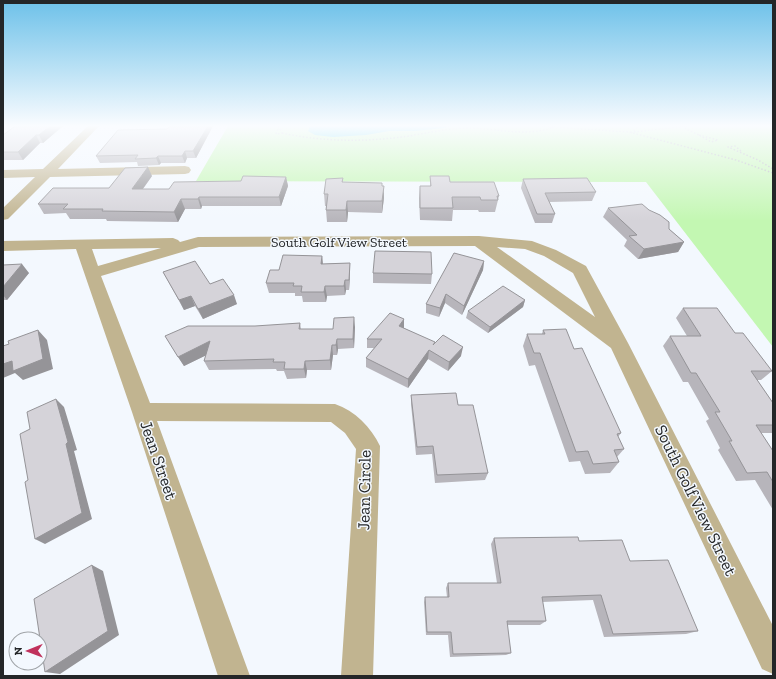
<svg xmlns="http://www.w3.org/2000/svg" width="776" height="679" viewBox="0 0 776 679" font-family="'Zilla Slab',serif">
  <style>
    .green { fill: #c3f7b2 }
    .water { fill: #54d4eb }
    .lines { fill: none; stroke-linecap: round; stroke-linejoin: round }
    .path { stroke: #b4b8bd; stroke-width: 1.5; stroke-dasharray: 1.5 2; stroke-linecap: butt }
    .minor { fill: #c1b490; fill-rule: evenodd }
    .wall { fill: #b7b5bb }
    .shaded-wall { fill: #959498 }
    .building { fill: #d5d3d9; stroke: #959498 }
    .labels { text-anchor: middle; dominant-baseline: central; stroke-width: 3; stroke-linejoin: round; paint-order: stroke }
    .street-label { font-size: 14px; fill: #242628; stroke: #f3f8fe }
    .near-street-label { font-size: 17px; fill: #242628; stroke: #f3f8fe }
  </style>
  <rect width="100%" height="100%" fill="#f3f8fe"/>
  <path class="green" d="M228 126H773V347L646 182 196 181Z"/>
  <path class="water" d="M310 126H451L444 128 415 131H389L366 135 333 137 315 135 308 131Z"/>
  <g class="lines">
    <path class="path" d="M279 126 276 134 282 133 279 127
      M541 126 553 127
      M686 126 684 128 699 135
      M634 132 685 126
      M282 133C324 142 367 142 409 136 427 133 445 129 463 128 493 127 525 138 554 127L629 132 736 160 773 173
      M631 133 639 126
      M699 135 718 140 711 142Z
      M741 151 735 146 728 147 758 160 773 169"/>
    <path class="minor" d="M88 126H99L58 169 185 166 189 167 191 170 189 173 185 174 50 177 8 219 3 220V208L35 177 3 178V170L43 169Z
      M479 236 532 241 556 250 586 266 628 343 773 626V674L762 669 611 348 475 246 199 247 101 276 150 403 335 404C355 411 371 427 380 446L373 676H341L356 449 345 433 331 422 157 421 250 676H218L132 412 76 249 3 251V241L173 238 178 240 180 242 198 237ZM497 247 525 249 544 256 573 273 595 317ZM161 248 98 266 92 249Z"/>
  </g>
  <path class="wall" d="M26 126H63L43 143H40L23 160H3V135L25 127Z
    M170 126H213L196 158H187L185 163H161L159 165 138 166 137 162 100 163 96 156 167 129Z
    M152 176 143 189H169L241 181 286 177 288 186 281 206H202L201 209H185L178 222 107 221 106 219H70L66 213 44 214 38 204 109 188Z
    M430 176 499 196 495 212H479L478 210H453L452 221 420 220 419 198 420 186H430Z
    M343 178V183L382 186 384 198 382 213 348 212 347 222H327L326 210V206H325L324 194Z
    M523 179 596 192 592 201 549 202 555 214 552 223H535L521 188Z
    M608 208 669 229 684 242 678 252 638 259 624 246 627 240 603 217Z
    M322 256 323 264 350 263V273L349 290H346L345 295 327 296 326 302H303L302 296H295V293H269L266 283 279 270Z
    M484 261 483 270 462 315 445 303 439 317 426 313V304Z
    M3 265 29 273 7 300H3Z
    M163 272 210 284 237 304 203 319 195 306 184 310Z
    M373 273 432 274 431 284 373 283Z
    M525 300 523 307 488 333 466 318 468 311Z
    M683 308 735 333 772 371 761 380H757L773 403V433H761L773 451V510L755 480 736 481 718 450 720 448 706 421 709 419 688 382H683L663 346 670 336H687L676 318Z
    M404 319V328L461 356 448 371 428 359 408 388 366 367V358L374 348H367V339Z
    M300 323 301 329H333L355 327 354 348 338 349 337 355H333L331 370H307L306 378 287 379 284 371H277L276 369 209 370 204 361 206 355 184 366 165 336Z
    M543 330 574 349 621 433 618 437 624 449 617 457 619 462 610 473 585 474 580 461 569 462 535 365 529 366 523 346 527 334H542Z
    M411 395 458 405 488 473 485 480 435 483 432 454 416 455 411 404Z
    M494 538 579 541 630 561 698 631 686 634 604 637 593 600 542 602 546 621 540 625H507L511 653 506 655 450 657 448 635H426L424 602 425 597H447L446 588 448 583H497L491 544Z"/>
  <path class="shaded-wall" d="M50 126H63L43 143 39 135Z
    M208 126H213L196 158 193 151Z
    M36 135 40 143 23 160 18 152Z
    M185 151 187 158 185 163 182 156Z
    M158 156 161 163 159 165 156 158Z
    M148 167 152 176 136 198 132 189Z
    M286 177 288 186 281 206 279 197Z
    M384 186V198L382 213V201Z
    M199 197 202 206 201 209 198 199Z
    M181 199 185 209 178 222 174 212Z
    M347 201 348 212 347 222 346 210Z
    M684 242 678 252 638 259 644 249Z
    M322 256 323 266 321 264Z
    M484 261 483 270 462 315 464 306Z
    M350 263V273L349 290V280Z
    M22 264 29 273 7 300 3 295V287Z
    M345 280 346 290 345 295 344 286Z
    M325 286 327 296 326 302 324 292Z
    M446 294 445 303 439 317 440 308Z
    M234 295 237 304 203 319 198 309Z
    M191 296 195 306 184 310 179 300Z
    M525 300 523 307 488 333 490 327Z
    M354 317 355 327 354 348 353 339Z
    M404 319V329L399 326Z
    M38 330 47 340 53 369 23 380 15 373 3 378V364Z
    M337 339 338 349 337 355 336 345Z
    M210 341 215 351 184 366 178 357Z
    M332 345 333 355 331 370 330 360Z
    M463 347 461 356 448 371 449 362Z
    M429 350 428 359 408 388V379Z
    M305 361 307 370 306 378 304 369Z
    M56 399 64 407 77 450 74 451 92 519 45 544 35 539 66 444Z
    M92 565 103 571 119 635 60 674 45 672Z"/>
  <path class="building" d="M26 126H50L39 135H36L18 152H3V135L14 127H25Z
    M170 126H208L193 151H185L182 156H158L156 158 135 159 138 155 96 156 118 130 167 129Z
    M148 167 132 189H169L174 182 241 181 243 176 286 177 279 197H199L198 199H181L174 212 102 211 103 209H63L68 204H38L53 188H109L125 168Z
    M430 176H449L450 182H494L499 196H497L498 200H481L480 197H452L453 208H420V186H431Z
    M343 178 342 182 382 183V186H384L382 201H347L346 210H326L328 194H324L326 179Z
    M587 178 596 192 545 193 555 214H537L523 179Z
    M642 204 649 210 660 215 669 222V229L684 242 644 249 629 236 637 235 608 208Z
    M375 251 431 252 432 274 373 273Z
    M454 253 484 261 464 306 446 294 440 308 426 304Z
    M283 255 322 256 321 264 350 263 349 280H345L344 286H325L324 292H301L302 286H293L294 283H266L270 270H279Z
    M195 261 210 284 223 279 234 295 198 309 191 296 179 300 163 272Z
    M22 264 3 287V265Z
    M503 286 525 300 490 327 468 311Z
    M683 308H717L735 333H743L772 371H751L773 403V425H756L773 451V482L767 472 747 473 729 441H732L715 412H720L696 373H691L670 336H701Z
    M390 313 404 319 399 326 435 342 433 345 443 335 463 347 449 362 429 350 408 379 366 358 382 339H367Z
    M354 317 353 339H337L336 345H332L330 360 305 361 304 369H284L285 362H273L274 359 204 361 210 341 178 357 165 336 188 326H255L300 323 299 329H333L334 318Z
    M566 329 574 349 582 348 621 433 617 434 624 449 614 450 619 462 593 464 588 451 576 452 540 353H534L527 334H545L543 330Z
    M38 330 43 359 13 371 12 361 3 364V346L9 344 8 341Z
    M456 393 458 405H473L488 473 437 475 433 446 417 447 411 395Z
    M56 399 68 442 66 444 82 513 35 539 25 482 28 480 20 434 30 429 27 412Z
    M578 537 579 541 622 540 630 561 668 560 698 631 613 634 601 595 542 597 546 621H507L511 653 453 654 451 632H427L425 597H449L448 583H501L494 538Z
    M92 565 108 631 45 672 34 599Z"/>
  <linearGradient id="sky" x2="0" y2="1"><stop stop-color="#6dc1e9"/><stop offset="0.57" stop-color="#fafcff"/><stop offset="1" stop-color="#fafcff" stop-opacity="0"/></linearGradient>
  <rect width="776" height="221" fill="url(#sky)"/>
  <g class="labels">
    <g class="street-label">
      <text x="339" y="242">South Golf View Street</text>
    </g>
    <g class="near-street-label">
      <text transform="translate(159 460) rotate(71)">Jean Street</text>
      <text transform="translate(364 490) rotate(-89)">Jean Circle</text>
      <text transform="translate(696 500) rotate(64)">South Golf View Street</text>
    </g>
  </g>
  <rect width="776" height="679" fill="none" stroke="#242628" stroke-width="8"/>
  <g transform="translate(28 651) rotate(269)"><circle r="19" fill="#f3f8fe" stroke="#a0a4a8"/>
  <path d="M0-3L7 15L0 10L-7 15Z" fill="#c0315c"/>
  <text y="-6" font-size="11" font-weight="bold" text-anchor="middle" fill="#242628">N</text>
  </g>
</svg>
